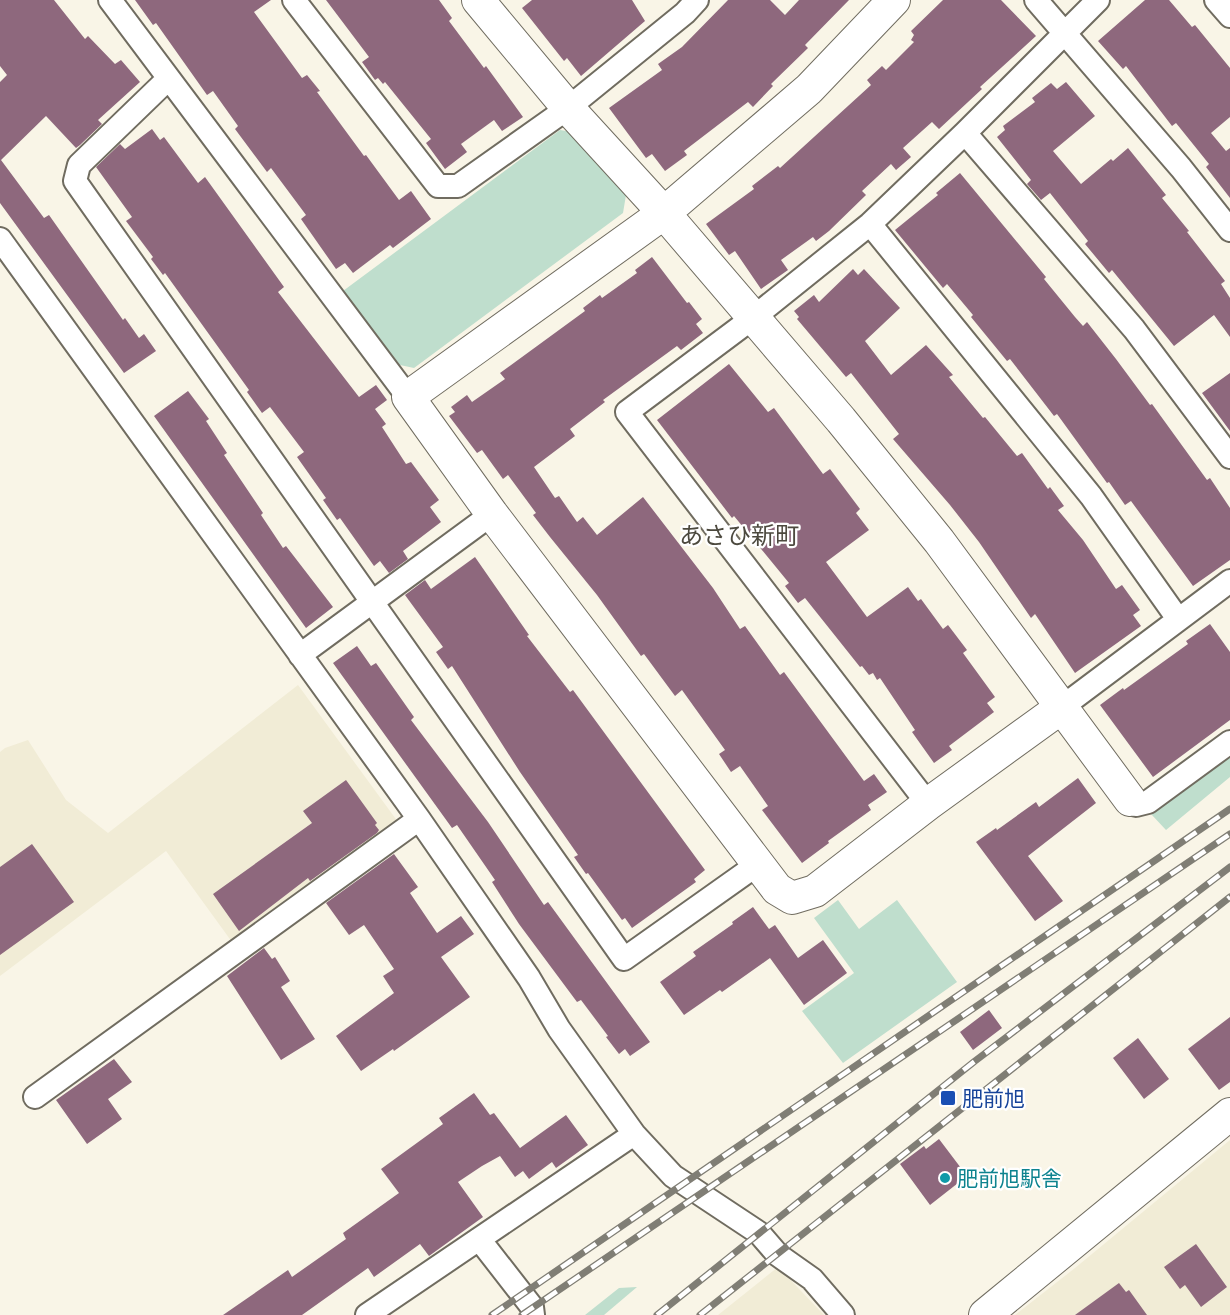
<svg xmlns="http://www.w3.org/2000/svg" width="1230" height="1315" viewBox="0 0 1230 1315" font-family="'Zilla Slab','Noto Sans JP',serif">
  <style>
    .built { fill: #f1ecd6 }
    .green { fill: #bfdecd }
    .building { fill: #8e687d }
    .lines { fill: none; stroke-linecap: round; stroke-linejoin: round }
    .street-casing { stroke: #706c60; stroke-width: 26 }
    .secondary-casing { stroke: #706c60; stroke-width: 34 }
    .street { stroke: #fff; stroke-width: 22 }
    .secondary { stroke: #fff; stroke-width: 32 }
    .rail-casing { stroke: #807e75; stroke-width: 7 }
    .rail { stroke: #fff; stroke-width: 4.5; stroke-dasharray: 14; stroke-linecap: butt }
    .transit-dot { fill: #1a4fb4; stroke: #fff; stroke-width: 2 }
    .culture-dot { fill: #0f9aa8; stroke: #fff; stroke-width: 2 }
    .labels { text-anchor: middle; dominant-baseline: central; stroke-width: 4.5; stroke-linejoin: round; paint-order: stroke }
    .transit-label { font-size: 21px; fill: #164399; stroke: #fff; text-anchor: start }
    .culture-label { font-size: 21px; fill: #0d838f; stroke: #fff; text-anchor: start }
    .quarter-label { font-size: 24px; fill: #4c493e; stroke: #fff }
  </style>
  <rect width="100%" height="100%" fill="#f9f5e7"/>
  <path class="built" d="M298 685 398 822 232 942 166 851 0 976V752L5 748 28 740 66 800 108 833Z
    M1230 1140V1315H1015L1075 1268Z
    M778 1267 824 1315H718Z"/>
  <path class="green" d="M560 130 572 132 626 195 623 213 414 368 400 365 343 291Z
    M1230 755V777L1166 830 1151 814Z
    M838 900 859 929 897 900 957 982 843 1063 802 1011 854 973 814 918Z
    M637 1287 604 1315H585L619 1288Z"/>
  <path class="building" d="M0 0H54L85 39 88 36 115 64 121 60 140 82 98 120 102 124 80 145 76 148 46 116 1 160 44 218 49 215 123 320 125 318 139 338 144 334 156 351 124 373 0 203V82L7 75 0 66Z
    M135 0H271L254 12 302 78 307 75 320 91 317 92 364 156 366 155 399 200 411 191 431 219 393 248 390 245 353 273 345 263 336 269 301 219 306 215 271 168 267 172 235 129 238 126 213 91 207 95 156 23 153 25Z
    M326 0H439L452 18 449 21 484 68 486 66 523 117 502 131 494 120 461 144 467 152 445 169 426 143 431 139 385 82 383 84 378 78 375 80 362 62 369 57Z
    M532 0H632L645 21 581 76 567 58 564 61 522 8Z
    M728 0H770L785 15 799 0H849L805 45 808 48 771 84 773 86 753 107 748 102 684 151 687 155 665 171 652 154 646 158 609 108 662 70 658 64 682 47Z
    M943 0H1001L1036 36 980 87 982 89 939 129 932 122 903 148 911 157 896 170 891 164 862 191 866 195 829 231 816 241 813 237 781 260 788 270 761 289 735 251 729 255 706 224 754 189 752 186 778 166 780 168 871 85 867 80 882 66 886 70 914 42 911 40 914 35 911 31Z
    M1145 0H1169L1192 27 1195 25 1230 68V117L1211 133 1226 151 1230 148V198L1206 167 1209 164 1176 123 1172 126 1126 66 1123 69 1098 41Z
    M1066 82 1095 116 1053 151 1081 184 1111 159 1113 161 1128 148 1166 195 1162 198 1189 231 1187 232 1225 281 1221 284 1230 298V337L1214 315 1174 346 1112 270 1109 273 1085 244 1088 241 1050 193 1041 200 1027 184 1031 180 997 137 1005 130 1003 126 1035 102 1032 98 1051 83 1057 89Z
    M152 129 160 140 164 137 198 183 205 177 284 287 278 292 359 397 376 385 387 400 375 409 386 424 382 427 406 464 411 462 439 500 430 507 441 522 403 551 408 559 389 573 380 561 374 566 340 518 337 520 323 500 326 498 297 457 304 452 270 407 262 413 247 392 249 390 216 344 165 273 163 275 151 259 153 257 126 221 132 217 96 167 120 144 125 149Z
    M960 173 1046 277 1044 279 1075 317 1083 326 1087 322 1116 359 1150 405 1152 404 1207 480 1210 478 1230 508V560L1193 586 1131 501 1125 505 1109 482 1107 483 1057 414 1054 416 1010 359 1007 361 971 317 973 315 947 284 943 288 895 230 938 195 936 193Z
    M652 257 687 303 689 302 702 319 696 324 703 333 681 350 677 346 603 400 605 402 570 429 575 436 534 467 555 498 559 496 577 522 583 517 597 535 643 497 713 588 740 629 745 626 780 675 784 672 864 781 874 774 887 792 868 805 871 810 828 841 829 843 802 863 762 810 768 806 740 766 731 772 719 754 725 750 682 690 675 696 644 654 641 656 597 595 550 537 533 515 536 513 508 475 503 479 482 450 477 453 449 416 455 412 451 407 467 395 472 402 505 379 500 373 585 311 583 308 600 295 602 298 637 273 635 270Z
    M853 269 858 275 864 269 900 308 865 341 891 375 926 345 953 375 949 377 983 418 985 417 1017 456 1022 453 1048 489 1050 487 1064 506 1058 510 1083 540 1116 589 1122 585 1140 610 1133 615 1141 626 1075 673 1035 614 1031 618 979 542 950 505 893 439 899 434 851 373 846 377 797 319 799 317 794 311 814 295 819 302Z
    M729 364 768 412 774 408 823 474 830 469 860 509 856 513 869 530 826 562 867 617 908 587 918 601 921 599 943 629 948 625 967 650 963 653 995 697 987 703 994 712 949 746 952 750 934 763 912 732 915 730 880 678 877 680 873 673 869 675 862 666 860 667 805 598 798 603 785 586 789 583 734 516 732 518 657 420Z
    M1230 373V431L1202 393Z
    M188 391 209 419 206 421 227 453 224 455 263 513 261 515 283 548 286 546 333 607 306 628 154 416Z
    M475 557 529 635 527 636 570 692 573 690 705 870 694 879 696 882 632 928 625 918 622 920 588 873 586 874 574 857 578 855 520 772 452 666 448 669 436 652 443 647 405 595 425 580 431 589Z
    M1210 624 1230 652V720L1153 777 1100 705 1123 688 1124 690 1188 644 1186 641Z
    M357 646 371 666 376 663 414 717 411 720 488 822 544 905 548 902 650 1042 630 1056 625 1049 619 1054 606 1037 608 1036 581 1000 577 1002 519 924 492 882 495 880 457 825 452 828 333 663Z
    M1078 778 1096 803 1028 856 1063 901 1035 921 976 842 996 828 997 830 1036 802 1039 807Z
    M346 780 377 823 375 825 379 830 377 833 310 881 308 878 239 931 213 894 312 823 303 811Z
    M32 844 74 902 0 955V867Z
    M394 854 418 887 410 893 437 933 461 916 474 934 441 957 470 997 394 1051 393 1049 361 1071 336 1036 394 993 383 976 394 969 364 925 349 935 326 903Z
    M753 907 769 929 775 925 798 958 823 940 847 973 804 1005 770 958 722 992 720 990 684 1015 660 982 696 956 693 952 733 924 732 922Z
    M264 948 272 959 275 957 290 981 281 987 315 1039 281 1060 227 976Z
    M989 1010 1002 1028 973 1050 960 1032Z
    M1230 1017V1082L1219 1090 1188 1049Z
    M1138 1038 1169 1079 1144 1099 1113 1058Z
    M114 1059 132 1082 108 1099 122 1119 87 1144 56 1100Z
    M474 1093 490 1115 494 1113 520 1148 566 1115 588 1145 556 1168 552 1162 529 1179 523 1171 515 1177 500 1156 482 1166 458 1182 483 1217 429 1256 420 1244 374 1277 368 1268 302 1315H223L288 1270 292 1277 346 1239 343 1233 399 1193 381 1169 443 1124 439 1118Z
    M939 1139 967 1176 930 1205 900 1164 924 1146 926 1149Z
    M1196 1244 1227 1287 1201 1307 1185 1285 1180 1289 1164 1267Z
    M1119 1283 1126 1292 1129 1290 1147 1315H1075Z"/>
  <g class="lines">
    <defs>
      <path id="street" d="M110 0 408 397
        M294 0 438 186H458L568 108 685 13 697 0
        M1036 0 1181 168 1230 230
        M1216 0 1230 16
        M168 79 79 165 75 181 624 959 758 864
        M965 133 1134 329 1230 457
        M870 224 1091 496 1178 619
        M0 239 419 819 529 978 559 1029 634 1134 673 1176 759 1233 778 1255 812 1279 843 1315
        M300 655 492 514
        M1062 707 1230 581
        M1130 800 1136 805 1148 802 1230 742
        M928 804 627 412 754 317 870 224 965 133 1098 0
        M35 1097 419 819
        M479 1239 532 1307 533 1315
        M367 1315 634 1134"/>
      <path id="secondary" d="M478 0 568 108 664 213 841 420 939 541 1130 800
        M894 0 809 89 664 213 408 397 492 514 777 889 792 898 815 891 928 804 1062 707
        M985 1315 1230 1114"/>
    </defs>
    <use href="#street" class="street-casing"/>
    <use href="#secondary" class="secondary-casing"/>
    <use href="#street" class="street"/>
    <use href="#secondary" class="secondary"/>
    <defs>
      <path id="rail" d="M492 1315 1230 809
        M522 1315 1230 834
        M657 1315 975 1061 1230 867
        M700 1315 1230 897"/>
    </defs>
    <use href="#rail" class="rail-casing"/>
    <use href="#rail" class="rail"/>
  </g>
  <rect class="transit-dot" x="940" y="1090" width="16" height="16" rx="3"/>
  <circle class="culture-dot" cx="945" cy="1178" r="6"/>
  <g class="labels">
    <g class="transit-label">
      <text x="962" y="1098">肥前旭</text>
    </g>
    <g class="culture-label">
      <text x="957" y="1178">肥前旭駅舎</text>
    </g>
    <g class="quarter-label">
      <text x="739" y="535">あさひ新町</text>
    </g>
  </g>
</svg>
